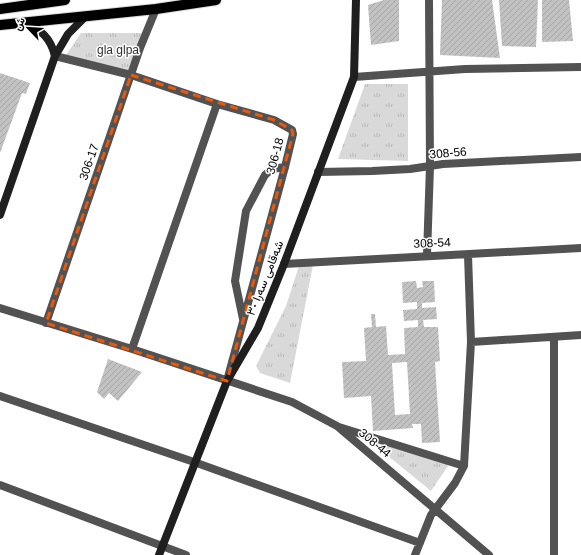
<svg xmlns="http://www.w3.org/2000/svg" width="581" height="555" viewBox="0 0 581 555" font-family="Helvetica,Vazirmatn,sans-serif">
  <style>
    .park { fill: url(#park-tufts) }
    .building { fill: url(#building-hatch); fill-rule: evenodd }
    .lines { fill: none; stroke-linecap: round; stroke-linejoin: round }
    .primary-casing { stroke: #dbdbdb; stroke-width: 12 }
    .street { stroke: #525252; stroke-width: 8 }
    .secondary { stroke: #1f1f1f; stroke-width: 8 }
    .primary { stroke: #000; stroke-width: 10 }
    .marked { fill: none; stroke: #e8590c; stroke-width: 3; stroke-dasharray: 8 5; stroke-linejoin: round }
    .labels { text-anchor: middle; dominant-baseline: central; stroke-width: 3; stroke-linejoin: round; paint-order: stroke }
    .park-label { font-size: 12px; fill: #303030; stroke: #fff }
    .street-label { font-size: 12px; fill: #000; stroke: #fff }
  </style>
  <defs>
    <pattern id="park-tufts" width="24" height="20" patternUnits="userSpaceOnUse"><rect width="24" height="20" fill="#d9d9d9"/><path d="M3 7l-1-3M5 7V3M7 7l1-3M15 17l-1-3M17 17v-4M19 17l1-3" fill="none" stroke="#b8b8b8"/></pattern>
    <pattern id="building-hatch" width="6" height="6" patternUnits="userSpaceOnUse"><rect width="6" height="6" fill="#c2c2c2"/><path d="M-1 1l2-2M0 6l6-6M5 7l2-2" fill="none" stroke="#a5a5a5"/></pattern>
  </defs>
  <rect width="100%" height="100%" fill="#fff"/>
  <path class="park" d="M81 33H142L129 71 66 55Z
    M365 84H408V161L338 159Z
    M313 265 290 383 260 373 256 366 286 306 299 266Z
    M371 442 450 463 431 491Z"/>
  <path class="building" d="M384 0H399V41L371 45 368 5Z
    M442 0H492L500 58 440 55Z
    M499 0H538L536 47 502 46Z
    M542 0H569L573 41 542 42Z
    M0 73 30 83 26 94 22 93 0 153Z
    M416 281 417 288 423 287 422 281H434L435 302 422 303V308L436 307 437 319 423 320 424 327H438L440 361 435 362 440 442 422 443 421 424H412L413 428 373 431 371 396 344 398 342 362 366 361 364 328 372 327 371 314H375L376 327 386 326 388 355 405 354 404 328 418 327V320L404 321 403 310 417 309V302L403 303 402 282ZM407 362 410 414 395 415 392 363Z
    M108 359 142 372 118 401 109 393 104 399 97 392Z"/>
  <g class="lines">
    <defs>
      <path id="primary" d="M0 9 65 0
        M0 25 156 9 216 0"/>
    </defs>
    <use href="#primary" class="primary-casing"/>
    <path class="street" d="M55 56 131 75 217 104 274 120 292 130 293 134 285 167 228 377
      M354 77 465 69 581 67
      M318 172 372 171 410 169 443 164 581 157
      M427 255 430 166 429 0
      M284 264C383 258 482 254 581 248
      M0 308 132 349 292 402 337 426 489 555
      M243 319 235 281 246 211 265 175 272 169 285 167
      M46 323 140 48 156 9
      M471 342 581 335
      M132 349 217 104
      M0 396 194 462 420 543
      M339 427 464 466
      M0 485 186 555
      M415 555 431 515 455 483 464 466 471 342 468 255
      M554 555V337"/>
    <path class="secondary" d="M23 23C41 28 51 39 55 56
      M0 215 55 56 68 34 86 16
      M159 555 227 381 258 328 284 264 354 77 356 0"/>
    <use href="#primary" class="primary"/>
  </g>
  <path class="marked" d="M131 75 274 120 292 130 293 134 227 381 46 323Z"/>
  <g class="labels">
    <g class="park-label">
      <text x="118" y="50">gla glpa</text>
    </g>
    <g class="street-label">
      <text transform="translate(448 153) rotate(-5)">308-56</text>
      <text transform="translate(275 156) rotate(-75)">306-18</text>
      <text transform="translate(89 162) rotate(-71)">306-17</text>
      <text transform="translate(432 243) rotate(-2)">308-54</text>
      <text transform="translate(265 278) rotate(-68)">شەقامی سەرا ٣٠</text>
      <text transform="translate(375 443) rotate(40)">308-44</text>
    </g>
  </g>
  <g transform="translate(28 28) rotate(295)" stroke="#ffffff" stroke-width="3" paint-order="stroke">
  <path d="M0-3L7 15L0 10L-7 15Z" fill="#000000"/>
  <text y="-6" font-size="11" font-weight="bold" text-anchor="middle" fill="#000000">ش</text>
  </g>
</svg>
